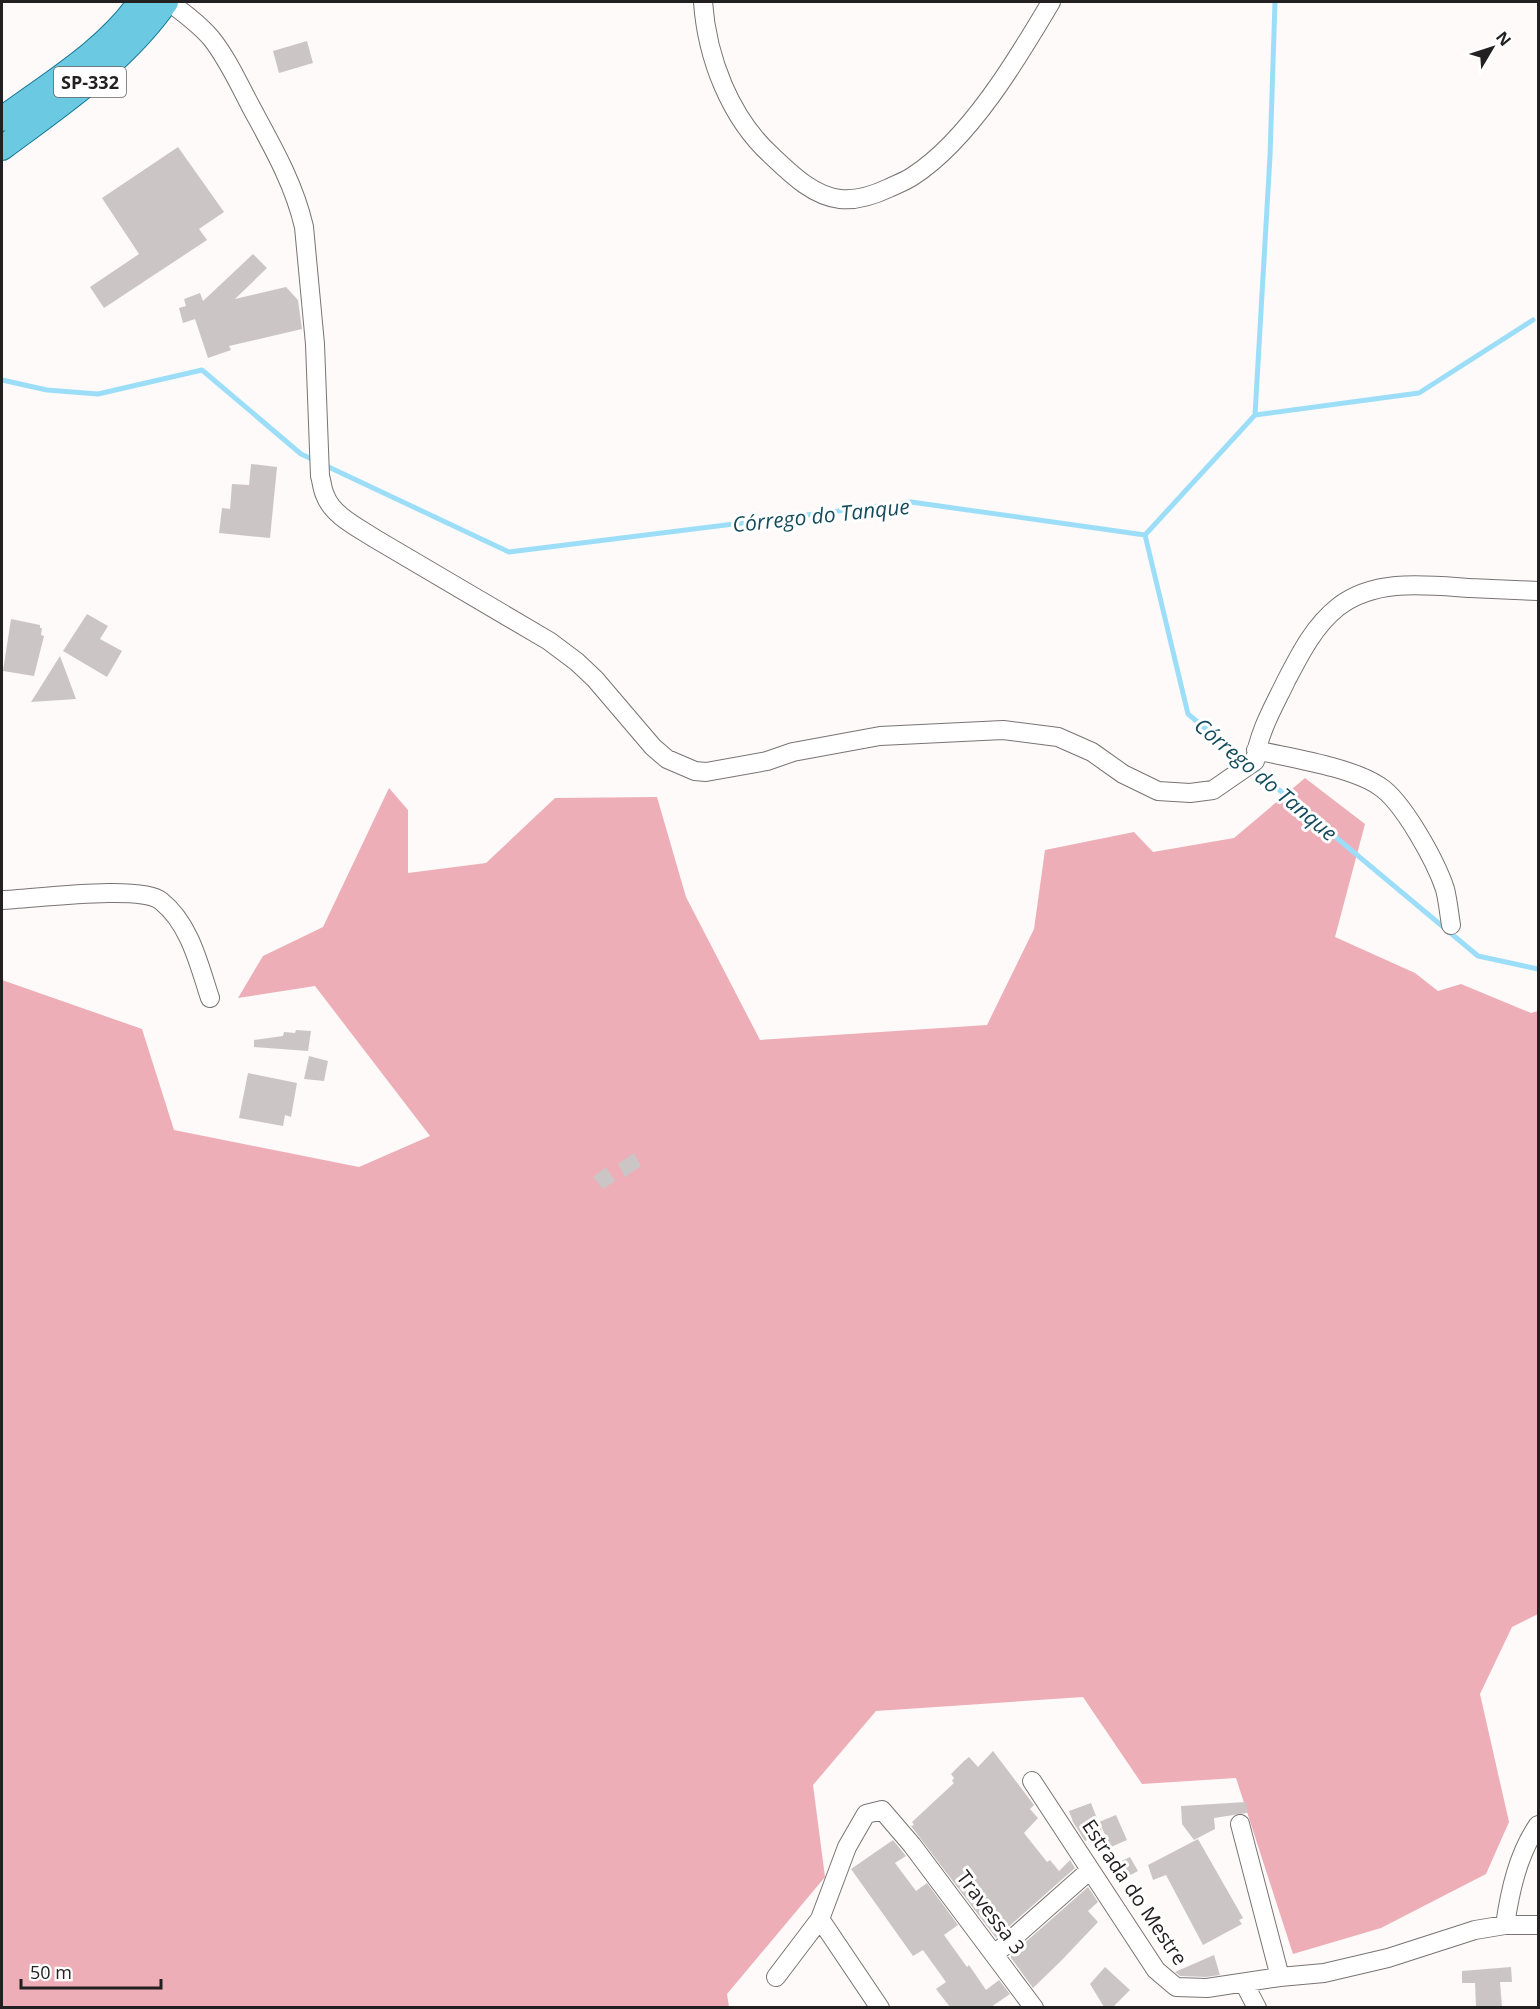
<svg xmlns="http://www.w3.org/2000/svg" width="1540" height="2009" viewBox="0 0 1540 2009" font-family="'Open Sans',sans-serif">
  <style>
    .forest { fill: #edaeb7 }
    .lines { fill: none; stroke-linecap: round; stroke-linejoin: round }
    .stream { stroke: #9cdef8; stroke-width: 5 }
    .building { fill: #ccc5c6 }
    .minor-casing { stroke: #7a7374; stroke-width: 20 }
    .major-casing { stroke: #137692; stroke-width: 26 }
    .minor { stroke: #fff; stroke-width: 18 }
    .major { stroke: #6cc9e2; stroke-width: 24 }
    .labels { text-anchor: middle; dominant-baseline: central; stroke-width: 6; stroke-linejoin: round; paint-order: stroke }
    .shield { fill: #fff; stroke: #656364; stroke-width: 1.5 }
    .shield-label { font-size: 18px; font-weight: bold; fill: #232021 }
    .street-label { font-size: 20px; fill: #232021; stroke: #fff }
    .water-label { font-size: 21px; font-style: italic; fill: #144b5d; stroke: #fff }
  </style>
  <rect width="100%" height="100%" fill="#fefafa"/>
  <path class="forest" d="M1305 778 1365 824 1335 937 1415 973 1438 991 1461 984 1531 1013 1538 1011V1614L1512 1627 1480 1694 1509 1822 1486 1874 1381 1928 1293 1954 1236 1778 1142 1784 1083 1697 876 1711 813 1785 825 1877 727 1994 729 2007 2 2008V980L142 1029 174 1130 359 1167 430 1136 315 986 238 998 263 956 323 927 389 788 408 810V873L486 863 555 798 657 797 686 897 760 1040 987 1025 1034 929 1045 850 1134 832 1153 852 1234 838Z"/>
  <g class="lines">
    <path class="stream" d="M2 380 47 390 98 394 202 370 301 454 509 552 911 502 1145 535 1188 714 1246 762
      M1255 415 1270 156 1275 2
      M1145 535 1255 415 1419 393 1533 320
      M1253 768 1478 956 1538 969"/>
  </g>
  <path class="building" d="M307 41 313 63 279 73 273 51Z
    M178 147 224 212 199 229 207 240 104 308 90 287 139 254 102 198Z
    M253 254 267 268 235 299 286 287 298 300 302 329 229 346 231 350 208 358 195 319 183 323 179 308 186 306 184 299 200 293 203 301Z
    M251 464 277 467 270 538 219 533 222 508 230 509 232 484 249 485Z
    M87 614 108 626 100 639 122 651 107 677 63 651Z
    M11 619 40 625V628H42L41 635 44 636 34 676 3 671Z
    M60 656 76 699 31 702Z
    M296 1030 311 1031 308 1051 254 1047V1040L283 1036 284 1032 295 1033Z
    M309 1056 328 1061 324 1081 304 1079Z
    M248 1073 297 1083 291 1117 285 1115 283 1126 239 1118Z
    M634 1153 641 1166 625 1177 618 1164Z
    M606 1167 615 1181 603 1189 593 1177Z
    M993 1751 1034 1805 1030 1809 1038 1818 1024 1833 1047 1862 1050 1860 1059 1871 1070 1860 1075 1868 996 1938 911 1826 914 1825 912 1822 954 1783 952 1781 954 1778 951 1774 964 1761 969 1757 978 1767Z
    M1246 1802 1247 1813 1214 1818 1215 1829 1194 1840 1182 1824 1181 1806Z
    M1091 1803 1103 1834 1085 1841 1073 1822 1069 1811Z
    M1116 1815 1127 1840 1111 1847 1099 1822Z
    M1198 1839 1243 1918 1239 1920 1242 1924 1203 1945 1166 1875 1153 1880 1148 1865Z
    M893 1840 906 1856 895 1863 916 1891 927 1883 958 1925 944 1935 967 1967 969 1965 986 1990 999 1980 1010 1994 991 2007H950L936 1989 946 1982 923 1950 913 1956 851 1869Z
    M1130 1857 1138 1871 1121 1880 1113 1865Z
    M1088 1887 1098 1902 1088 1911 1098 1922 1061 1961 1033 1988 1011 1958V1955Z
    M1214 1955 1220 1975 1206 1977 1180 1976 1175 1972Z
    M1105 1967 1130 1990 1113 2007H1104L1090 1984Z
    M1511 1967 1512 1982H1500L1502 2007H1476L1475 1983H1462V1971Z"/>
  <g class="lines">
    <defs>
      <path id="minor" d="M169 2C184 13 199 24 211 38 227 58 238 82 250 105 271 144 294 183 304 227L315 344 320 476C322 482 322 489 325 495 332 515 357 527 374 538L549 641 577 662 595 679 653 747 667 759 695 771 706 772 767 761 793 752 880 736 1003 730 1058 737 1092 752 1123 774 1158 791 1190 793 1213 790 1255 761C1258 733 1274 706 1286 681 1300 654 1314 626 1338 607 1375 578 1427 585 1470 588 1493 589 1516 590 1538 591
        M703 2C707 58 730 118 772 156 791 174 813 196 840 199 857 201 874 195 889 188 897 184 906 181 913 176 969 140 1018 58 1051 2
        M1256 750C1290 758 1351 767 1379 786 1403 801 1436 862 1445 889 1448 901 1449 913 1451 925
        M2 900C33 899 141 884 161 901 190 924 199 965 210 998
        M1032 1781 1156 1970 1176 1987 1207 1988 1280 1977 1324 1973 1388 1958 1475 1930 1505 1925H1538
        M1240 1824 1280 1977
        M820 1919 847 1847 866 1814 882 1810 912 1845 1034 2008
        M1505 1925C1510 1891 1518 1854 1538 1825
        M995 1954 1090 1870
        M776 1977 820 1919 880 2008
        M1244 1983 1257 2008"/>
      <path id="major" d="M2 119C49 84 106 51 140 2
        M2 148C61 104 123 63 166 2"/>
    </defs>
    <use href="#minor" class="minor-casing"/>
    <use href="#major" class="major-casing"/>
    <use href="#minor" class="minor"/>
    <use href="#major" class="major"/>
  </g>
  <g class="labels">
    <rect class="shield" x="54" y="67" width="72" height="30" rx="4.5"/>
    <g class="shield-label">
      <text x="90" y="82">SP-332</text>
    </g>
    <g class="street-label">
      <text transform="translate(1135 1892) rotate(56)">Estrada do Mestre</text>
      <text transform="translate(991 1912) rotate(53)">Travessa 3</text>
    </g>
    <g class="water-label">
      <text transform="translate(821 515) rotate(-6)">Córrego do Tanque</text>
      <text transform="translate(1266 779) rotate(40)">Córrego do Tanque</text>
    </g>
  </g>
  <rect width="1540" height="2009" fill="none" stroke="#232021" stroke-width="6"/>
  <g transform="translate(1492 48) rotate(51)" stroke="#ffffff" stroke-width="4.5" paint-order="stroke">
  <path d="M0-4.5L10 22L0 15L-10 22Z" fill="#232021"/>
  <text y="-9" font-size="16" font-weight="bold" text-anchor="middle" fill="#232021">N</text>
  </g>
  <path d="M21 1979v9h140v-9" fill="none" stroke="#232021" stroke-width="3"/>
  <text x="30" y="1979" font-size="18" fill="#232021" stroke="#ffffff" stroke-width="4.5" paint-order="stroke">50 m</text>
</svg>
